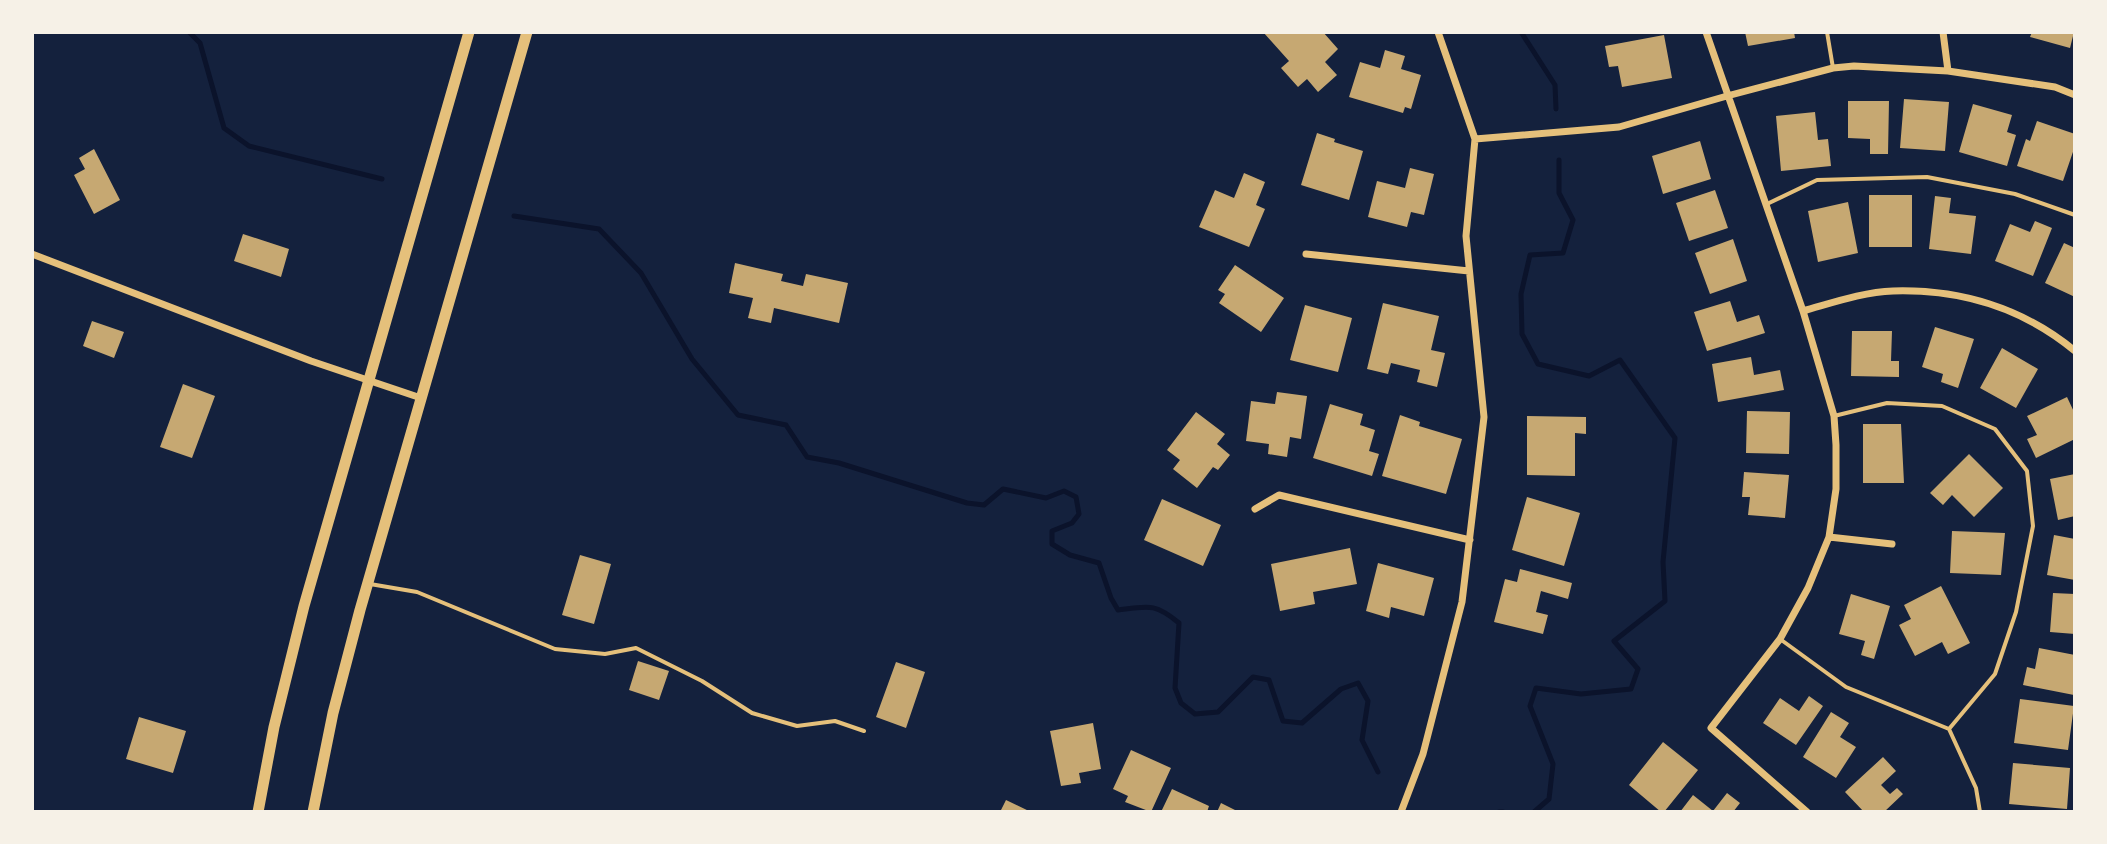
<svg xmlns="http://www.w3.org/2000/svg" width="2107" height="844" viewBox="0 0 2107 844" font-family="Poppins,sans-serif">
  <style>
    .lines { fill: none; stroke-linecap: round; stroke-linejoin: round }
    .stream { stroke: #0b132b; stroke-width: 5 }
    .building { fill: #c6a872 }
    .service { stroke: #e5c07b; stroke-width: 4 }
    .minor { stroke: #e5c07b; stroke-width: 7 }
    .secondary { stroke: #e5c07b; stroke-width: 11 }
  </style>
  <rect width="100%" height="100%" fill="#14213d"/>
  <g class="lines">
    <path class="stream" d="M189 32 200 43 224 128 249 146 382 179
      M1521 32 1555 85 1556 109
      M514 216 599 229 641 273 692 359 738 415 786 425 807 457 839 463 967 503 984 505 1003 489 1046 498 1064 491 1076 497 1079 514 1072 523 1052 531V544L1070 555 1099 563 1111 598 1118 610C1149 606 1155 603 1179 623L1175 688 1181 703 1195 714 1218 712 1253 677 1269 680 1283 721 1302 723 1341 689 1358 683 1368 701 1362 740 1378 772
      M1499 812H1503
      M1534 812 1549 799 1553 764 1530 706 1536 688 1581 694 1631 689 1638 669 1614 641 1665 601 1663 562 1675 438 1620 360 1589 376 1538 364 1522 334 1521 294 1530 255 1563 253 1573 220 1559 193V160"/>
  </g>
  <path class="building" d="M1263 32H1323L1338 49 1325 62 1337 75 1318 92 1307 79 1298 87 1281 68 1289 61Z
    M1745 32H1794L1795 38 1748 46Z
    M2032 32H2074L2070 48 2030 37Z
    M1664 35 1672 78 1622 87 1618 66 1609 67 1605 46Z
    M1385 50 1405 56 1401 69 1421 75 1411 109 1405 107 1403 113 1349 97 1360 62 1380 68Z
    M1904 99 1949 102 1945 151 1900 148Z
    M1848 101H1889L1888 154H1870V139L1848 138Z
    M1973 104 2012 115 2007 132 2016 135 2007 166 1959 152Z
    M1815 112 1818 140 1828 139 1831 166 1781 171 1776 116Z
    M2037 121 2075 134V146L2063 181 2017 166 2026 139 2030 141Z
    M1317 133 1335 139 1334 142 1363 151 1349 200 1301 185Z
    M1700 141 1711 179 1663 194 1652 156Z
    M94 149 120 200 94 214 74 175 85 169 79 158Z
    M1410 168 1434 174 1424 215 1411 212 1407 227 1368 217 1377 181 1405 188Z
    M1244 173 1265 182 1256 205 1265 209 1249 247 1199 227 1215 190 1234 198Z
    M1715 190 1728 228 1689 241 1676 203Z
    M1869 195H1912V247H1869Z
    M1935 196 1951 198 1949 213 1976 216 1971 254 1929 249Z
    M1848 202 1858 253 1818 262 1808 211Z
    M2035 221 2052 228 2033 276 1995 261 2010 224 2030 232Z
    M243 234 289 249 281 277 234 261Z
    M1733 239 1747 281 1710 294 1695 253Z
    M2064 243 2075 248V297L2045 283Z
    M735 263 783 274 781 281 803 286 806 274 848 283 839 323 774 308 771 323 748 318 753 298 729 293Z
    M1235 265 1284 298 1261 332 1219 303 1225 294 1218 290Z
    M1730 301 1737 322 1759 315 1765 333 1707 351 1694 312Z
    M1383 303 1439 316 1431 350 1445 353 1437 387 1417 382 1420 370 1391 363 1388 374 1367 369Z
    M1305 305 1352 318 1338 372 1290 360Z
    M92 321 124 332 114 358 83 346Z
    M1935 327 1974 339 1958 388 1941 382 1943 374 1922 367Z
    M1852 331H1892L1891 361H1899V377L1851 376Z
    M2002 348 2038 369 2016 408 1980 388Z
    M1751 357 1754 375 1780 370 1784 390 1718 402 1712 364Z
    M183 384 215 396 192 458 160 447Z
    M1277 392 1307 396 1301 439 1290 437 1287 457 1268 454 1269 444 1246 441 1251 401 1275 404Z
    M2067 397 2075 414V439L2036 458 2027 439 2037 435 2027 416Z
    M1330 404 1363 414 1360 425 1375 430 1369 451 1379 454 1372 476 1313 458Z
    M1747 411 1790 412 1789 454 1746 453Z
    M1196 412 1225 434 1217 444 1230 455 1218 470 1213 467 1197 488 1173 469 1180 460 1167 450Z
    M1400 415 1420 422 1419 426 1462 439 1446 494 1382 476Z
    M1527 416 1586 417V434L1575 433V476L1527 475Z
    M1863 424H1901L1904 483H1863Z
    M1969 454 2003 488 1974 517 1952 495 1943 505 1930 493Z
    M1744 472 1789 475 1785 518 1748 515 1750 497H1742Z
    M2075 474V516L2058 520 2050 479Z
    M1527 497 1580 513 1564 566 1512 550Z
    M1162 499 1221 525 1203 566 1144 540Z
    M1952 531 2005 533 2001 575 1950 573Z
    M2054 535 2075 539V580L2047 575Z
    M1350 548 1357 584 1313 592 1315 604 1280 611 1271 564Z
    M580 555 611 564 594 624 562 615Z
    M1378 563 1434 578 1424 616 1391 607 1389 618 1366 611Z
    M1520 569 1572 583 1568 599 1541 591 1536 612 1548 615 1543 634 1494 622 1505 579 1517 582Z
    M1941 586 1970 643 1948 654 1942 642 1915 656 1899 625 1911 619 1904 605Z
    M2053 593 2075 594V634L2050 632Z
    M1851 594 1890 606 1874 659 1861 655 1865 641 1839 634Z
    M2039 648 2075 655 2074 695 2023 685 2027 667 2035 669Z
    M638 661 669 671 659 700 629 690Z
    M896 662 925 672 906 728 876 717Z
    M1809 696 1823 706 1796 745 1763 723 1780 698 1799 711Z
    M2020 699 2074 706 2068 750 2014 743Z
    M1831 712 1849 723 1840 737 1856 747 1836 778 1803 757Z
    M139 717 186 731 173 773 126 759Z
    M1093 723 1101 769 1079 773 1081 783 1061 786 1050 731Z
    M1663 742 1698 770 1664 812H1661L1629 785Z
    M1131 750 1171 768 1151 812 1125 802 1128 796 1113 789Z
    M1883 757 1896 771 1881 785 1890 794 1897 788 1903 794 1884 812H1864L1845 792Z
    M2013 763 2070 768 2067 809 2009 804Z
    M1172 789 1209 806 1207 812H1161Z
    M1727 793 1740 803 1733 812H1680L1693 795 1713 811Z
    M1006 800 1031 812H1000Z
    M1221 803 1239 812H1217Z"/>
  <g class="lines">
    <path class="service" d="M1827 32 1833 68
      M1767 204 1817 180 1927 177 2015 194 2075 215
      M1834 416 1887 403 1942 406 1995 429 2027 471 2033 526 2016 612 1995 674 1949 729
      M370 584 417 592 555 649 605 654 636 648 702 681 752 713 797 726 835 721 864 731
      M1780 639 1846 687 1949 729 1976 788 1980 812"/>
    <path class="minor" d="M1706 32 1803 311 1834 416 1836 445V489L1829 537 1808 588 1780 639 1711 728 1807 812
      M1943 32 1948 71
      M1475 139 1619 127 1727 96 1833 68 1854 66 1948 71 2055 87 2075 95
      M32 254 311 361 421 398
      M1306 254 1469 271
      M1803 311C1832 303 1863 292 1893 291 1960 289 2023 308 2075 351
      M1255 509 1279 495 1470 540
      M1829 537 1892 544
      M1401 812 1423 754 1462 602 1484 417 1466 236 1475 139 1438 32"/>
    <path class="secondary" d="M258 812 274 727 304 606 469 32
      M313 812 333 713 360 610 527 32"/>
  </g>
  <rect width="2107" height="844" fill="none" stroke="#f6f1e7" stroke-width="68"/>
</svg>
